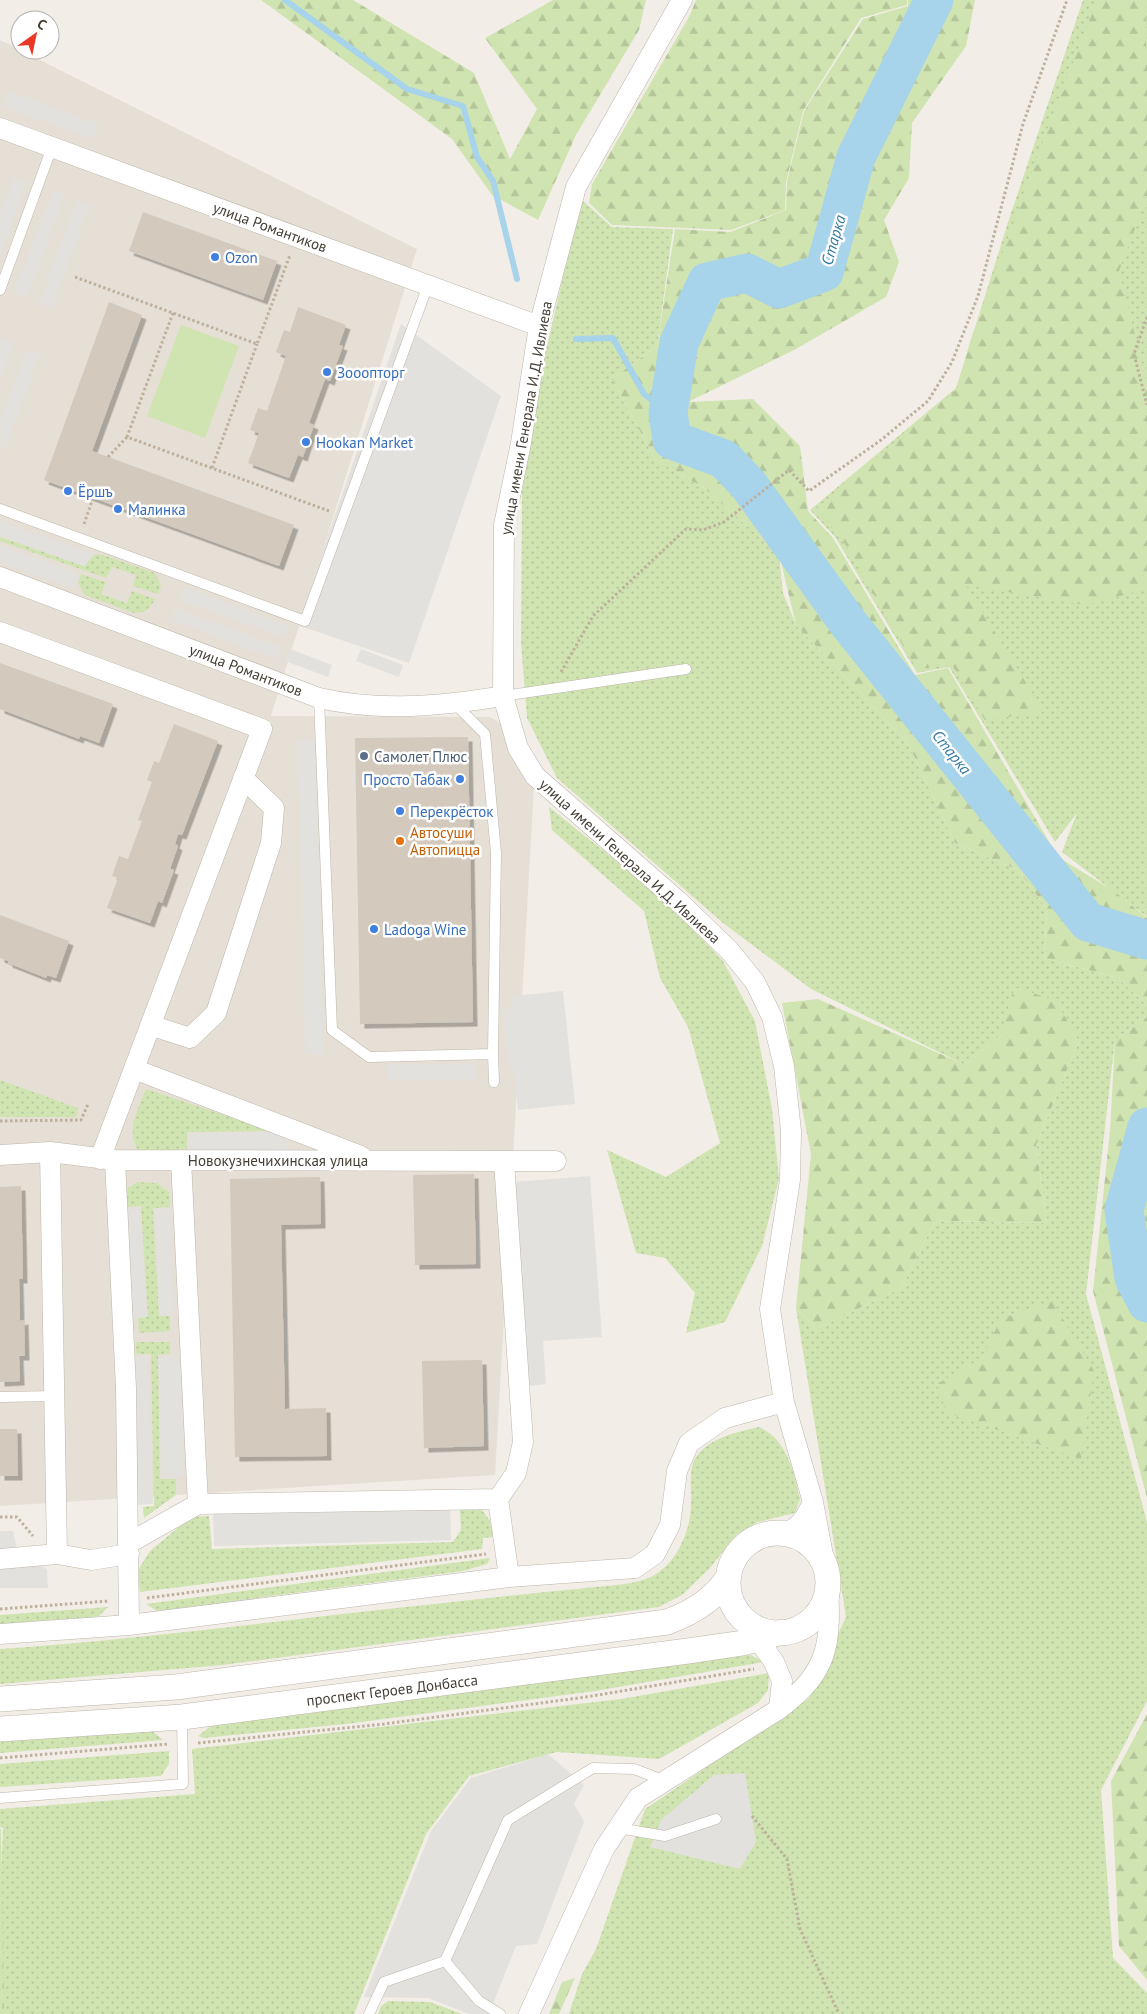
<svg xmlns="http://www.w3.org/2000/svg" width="1147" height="2014" viewBox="0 0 1147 2014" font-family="'PT Sans',sans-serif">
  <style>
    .residential { fill: #e6dfd5 }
    .grass { fill: url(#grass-dots) }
    .forest { fill: url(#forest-firs) }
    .cemetery { fill: url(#cemetery-stones) }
    .green { fill: #d0e4b2 }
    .parking { fill: #e3e1de }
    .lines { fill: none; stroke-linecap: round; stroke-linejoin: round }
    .stream { stroke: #a7d3eb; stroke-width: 6 }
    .river { stroke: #a7d3eb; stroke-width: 39 }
    .building { fill: #d3c9bd; filter: url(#shadow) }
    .service-casing { stroke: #bdb5aa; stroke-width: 11 }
    .minor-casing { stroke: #bdb5aa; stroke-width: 21 }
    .tertiary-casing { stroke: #bdb5aa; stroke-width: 26 }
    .path { stroke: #beb09c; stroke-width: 3; stroke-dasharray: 2.5 2.5; stroke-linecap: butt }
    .service { stroke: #fff; stroke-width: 10 }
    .minor { stroke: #fff; stroke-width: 20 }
    .tertiary { stroke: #fff; stroke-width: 25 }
    .shop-dot { fill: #3f7fe0; stroke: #fff; stroke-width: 2 }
    .service-dot { fill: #5c6f8a; stroke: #fff; stroke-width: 2 }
    .food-dot { fill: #e8710a; stroke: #fff; stroke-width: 2 }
    .labels { text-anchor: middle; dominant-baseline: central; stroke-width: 5; stroke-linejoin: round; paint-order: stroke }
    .street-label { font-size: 15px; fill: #453e36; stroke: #fff }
    .shop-label { font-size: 15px; fill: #366cbe; stroke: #fff; text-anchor: start }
    .service-label { font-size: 15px; fill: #4e5e75; stroke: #fff; text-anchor: start }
    .food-label { font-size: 15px; fill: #c56008; stroke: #fff; text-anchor: start }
    .water-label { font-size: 16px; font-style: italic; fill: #357aa1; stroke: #fff }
  </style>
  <defs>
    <pattern id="grass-dots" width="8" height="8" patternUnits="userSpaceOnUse" patternTransform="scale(1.25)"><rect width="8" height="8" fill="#d0e4b2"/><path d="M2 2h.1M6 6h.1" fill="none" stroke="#b4c59a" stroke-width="1.8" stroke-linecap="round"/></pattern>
    <pattern id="forest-firs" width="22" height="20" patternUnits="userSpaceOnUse" patternTransform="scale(1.25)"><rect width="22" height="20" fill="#d0e4b2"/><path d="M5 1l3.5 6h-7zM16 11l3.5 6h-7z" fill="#b4c59a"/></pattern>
    <pattern id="cemetery-stones" width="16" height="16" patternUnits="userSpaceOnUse" patternTransform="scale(1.25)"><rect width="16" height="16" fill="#d0e4b2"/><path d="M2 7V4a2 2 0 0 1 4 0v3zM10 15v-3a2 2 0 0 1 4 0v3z" fill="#b4c59a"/></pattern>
    <filter id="shadow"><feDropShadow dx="4.5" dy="4.5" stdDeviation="0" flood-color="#0004"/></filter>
  </defs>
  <rect width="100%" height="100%" fill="#f2eee7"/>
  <path class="residential" d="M0 40 417 249 271 716 490 717 500 723 507 731 534 787 495 1475 0 1506Z"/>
  <path class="grass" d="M1083 0H1147V917L1062 852 1077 813 1055 842 949 667 917 673 835 537 810 510 956 388 1011 213Z
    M581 199 612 227 673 229 657 346 612 379 655 459 704 488 779 554 783 593 796 625 908 743 955 843 1018 870 1047 909 1044 958 1118 978 1147 1005V1017L1115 1040 1086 1294 1147 1522V1701L1101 1790 1113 1958 1147 1993V2014H569L582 1974 596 1949 645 1809 809 1698 846 1617 796 1308 816 1329 901 1288 935 1221 1047 1223 1036 1145 1079 1041 1001 1035 965 1065 811 989 723 923 557 778 527 718 521 643 522 491 537 390Z
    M0 537 84 566 94 555H103L155 573 161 586 158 594 133 586 136 575 112 567 106 578 0 541Z
    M81 574 106 582 101 594 127 603 132 591 155 599C149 609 146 613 134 613L85 595 78 583Z
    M549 807 667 902 723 961 755 1021 772 1109 779 1179 762 1246 725 1322 686 1333 695 1293 665 1258 636 1253 607 1150 666 1177 720 1143 688 1027 660 978 644 911 552 830Z
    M0 1080 78 1108 76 1117H0Z
    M146 1089 272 1131 187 1132V1149L140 1152C124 1133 138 1109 146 1089Z
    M137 1182 157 1183 169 1192 170 1207 153 1208 159 1316H170V1331L139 1333 138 1318 148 1317 141 1206 126 1207 125 1190Z
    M136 1342H170V1354L158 1355 160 1479H176V1495L144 1518 143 1507 154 1506 151 1354H136Z
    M759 1427C787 1439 794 1472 800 1499L795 1513 758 1522 737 1534 709 1569 682 1595 659 1607 223 1665 0 1684V1649C148 1639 296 1618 444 1603 488 1598 533 1593 577 1589 597 1586 627 1586 646 1579 674 1569 690 1534 691 1506 692 1493 688 1471 695 1459 707 1438 737 1432 759 1427Z
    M460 1510H482L490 1521 493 1537 483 1538 482 1549 140 1592 137 1572 150 1551 191 1517 209 1516 212 1549 453 1542 461 1530Z
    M490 1558 487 1564 463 1571 157 1611 146 1604Z
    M108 1607 99 1616 84 1619 0 1624V1615Z
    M751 1655 764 1662 595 1691 346 1724 204 1738 198 1736 211 1726Z
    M769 1673 768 1690 758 1703 659 1759 557 1752 469 1776 426 1834 354 2014H1L0 1914 3 1828 0 1827V1809L195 1794 192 1749 621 1699Z
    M151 1730 163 1740 0 1753V1741Z
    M169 1751V1764L161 1776 0 1787V1764Z
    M388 2001 430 2002 462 2014H378L381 2006Z"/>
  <path class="forest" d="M261 0H353L474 73 510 159 537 109 485 38 553 0H646L639 30 576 135 538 220 492 195 452 139Z
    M696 0H907V5L861 18 803 111 786 182 785 210 731 230 612 225 589 203 592 184 690 15Z
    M908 0H975L966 46 912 123 909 178 884 220 899 262 886 297 796 349 688 402 753 399 800 446 808 511 833 538 915 675 948 668 1058 857 1114 891 1147 918V1005L1118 978 1044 958 1047 909 1018 870 955 843 908 743 796 625 779 554 704 488 655 459 612 379 657 346 675 229 730 232 786 210 787 181 804 111 863 19 908 6Z
    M1097 0H1147C1147 18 1144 35 1147 53V196L1119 271 1147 384V589L1085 605 966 585 1044 712 985 720 951 663 917 670 841 537 815 510 957 389 971 339 1053 114Z
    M1014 987 1055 1000 1079 1041 1036 1145 1047 1223 935 1221 901 1288 816 1329 796 1308 811 1154 782 1003 818 999 965 1065 1001 1035Z
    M1147 1017V1498L1093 1291 1110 1131 1115 1040Z
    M1052 1301 1094 1371 1081 1459 946 1412 937 1384 982 1358 1001 1319Z
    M1147 1714V1980L1119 1946 1111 1781Z
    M575 1978 559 2014H549L562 1982Z"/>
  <path class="cemetery" d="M0 1829H1L4 2014H0Z"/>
  <path class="green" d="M181 325 239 346 205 438 147 416Z"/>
  <path class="parking" d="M9 91 98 124 93 139 3 107Z
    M14 177 27 182 0 255V216Z
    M53 190 65 194 27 298 14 293Z
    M77 200 90 205 51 309 39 304Z
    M401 324 501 396 409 663 297 625Z
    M1 338 14 342 0 380V341Z
    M27 349 40 354 1 458 0 423Z
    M0 521 94 554 84 566 0 536Z
    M0 545 80 574 74 589 0 563Z
    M185 587 289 626 285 638 180 600Z
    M175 608 280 647 275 659 171 620Z
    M290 649 332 665 328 677 285 661Z
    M361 649 403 665 399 677 356 661Z
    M315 740 324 1054H306L297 741Z
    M563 991 575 1104 518 1110 513 1065H508L502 1008 513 1007 512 996Z
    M474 1063 475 1079 387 1081V1065Z
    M278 1132 287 1150H188V1134Z
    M590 1176 602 1337 543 1341 546 1384 527 1386 513 1182Z
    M139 1208 147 1317 131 1318 124 1210Z
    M155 1209H170L174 1315 160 1316Z
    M148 1356 153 1504 135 1505 131 1357Z
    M181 1356 184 1477 162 1478 158 1357Z
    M450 1505 451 1540 214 1546 213 1511Z
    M0 1531H13L17 1548 47 1570 48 1588H0Z
    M548 1754 584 1785 574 1804 584 1822 537 1944 516 1946 489 2014H469L428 1998 364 1997 431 1831 471 1778Z
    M745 1773 756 1842 740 1869 650 1847 661 1820 714 1775Z"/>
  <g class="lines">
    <path class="stream" d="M285 0 407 89 463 106 477 157 493 181 517 279
      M576 339 613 338 644 394 668 413"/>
    <path class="river" d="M934 0 856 157 824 272 779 289 747 273 707 282 679 343 668 413 672 440 724 459 748 484 849 624 1088 922 1147 940
      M1147 1127 1124 1210 1134 1278 1147 1303"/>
  </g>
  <path class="building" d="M143 212 277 261 263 300 129 251Z
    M109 302 142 315 92 451 294 525 279 566 44 480Z
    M298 307 346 325 339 345 343 346 330 381 325 379 309 423 314 425 303 457 298 455 289 478 248 463 259 433 250 430 258 408 267 411 286 356 276 352 284 330 290 332Z
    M0 663 113 704 99 743 80 736 79 739 0 709Z
    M174 724 218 741 182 835 178 834 175 844 178 846 170 869 174 870 162 903 158 901 150 923 107 908 118 878 112 876 119 856 128 859 142 821 138 820 152 782 147 780 154 761 159 763Z
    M468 737 473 1022 360 1024 355 738Z
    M0 915 69 941 56 978 47 975 46 978 8 963V961L0 958Z
    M474 1174 476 1264 415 1265 413 1175Z
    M320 1177 321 1224 281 1225 285 1409 326 1408 327 1456 235 1457 230 1179Z
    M21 1186 23 1279H19L20 1321 24 1320 25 1356H19L20 1381 0 1382V1187Z
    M482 1360 484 1446 424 1448 422 1361Z
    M0 1429H17L18 1476H0Z"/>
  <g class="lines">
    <defs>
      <path id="service" d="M0 290 52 147
        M0 509 305 621 428 285
        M503 696 686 669
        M319 698 332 1030 369 1057 493 1054 494 1082
        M455 704 485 734 496 853 493 1054
        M0 1397 56 1396
        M0 1798 183 1784 182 1718
        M618 1828 665 1836 716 1819
        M445 1961 479 2001 500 2014
        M369 2014 384 1982 445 1961 508 1820 593 1768 634 1769 665 1781"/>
      <path id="minor" d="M682 0 576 187 539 326 521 443 504 525 503 696 518 748 535 776 678 901 729 950 755 982 772 1017 784 1066 791 1131 790 1180 770 1309 784 1402 813 1502 825 1566
        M0 128 539 326
        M0 577 319 698C380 712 442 706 503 696
        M0 632 262 729 100 1159
        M150 1025 190 1038 216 1013 271 843 274 808 243 778
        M134 1069 361 1156
        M50 1152 57 1554 91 1560 129 1554
        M0 1155 50 1152 115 1160 556 1161
        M115 1160 126 1388 129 1625
        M498 1499 516 1473 523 1442 504 1161
        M198 1504 498 1499 509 1577
        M784 1533C800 1528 806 1517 813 1502
        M129 1543 198 1504 181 1160
        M0 1559 57 1554
        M741 1615 774 1662 782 1681 779 1709
        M0 1634 129 1625 509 1577 635 1568 655 1554 670 1525 677 1471 689 1443 725 1418 784 1402
        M529 2014 604 1849 638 1798 779 1709C830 1671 831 1643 828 1584"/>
      <path id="tertiary" d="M728 1583a50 50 0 1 1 100 0a50 50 0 1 1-100 0Z
        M0 1699 176 1687 667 1622C692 1613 715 1599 729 1576
        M0 1729 182 1717 688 1651 743 1643 782 1632"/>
    </defs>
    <use href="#service" class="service-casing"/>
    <use href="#minor" class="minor-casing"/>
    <use href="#tertiary" class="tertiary-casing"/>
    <path class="path" d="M75 277 257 344 290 255
      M173 313 127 437 329 511
      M1147 317 1134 354 1147 405
      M108 457 127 437
      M212 468 257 344
      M84 524 93 498
      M561 672 593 616 686 529 703 530 724 522 789 470 809 491 881 440 928 401 952 362 978 296 1023 124 1067 0
      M0 1121 81 1120 88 1104
      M0 1517H17L33 1536
      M147 1598 486 1554
      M0 1609 109 1601
      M198 1743 384 1724 586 1697 754 1669
      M0 1758 169 1744
      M752 1816 787 1859 800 1929 839 2014"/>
    <use href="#service" class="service"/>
    <use href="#minor" class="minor"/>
    <use href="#tertiary" class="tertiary"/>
  </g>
  <g class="shop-dot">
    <circle cx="215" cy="257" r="5"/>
    <circle cx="327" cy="372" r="5"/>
    <circle cx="306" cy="442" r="5"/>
    <circle cx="68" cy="491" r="5"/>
    <circle cx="118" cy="509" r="5"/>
    <circle cx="460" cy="779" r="5"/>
    <circle cx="400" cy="811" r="5"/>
    <circle cx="374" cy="929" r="5"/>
  </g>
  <circle class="service-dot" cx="364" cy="756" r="5"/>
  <circle class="food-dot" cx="400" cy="841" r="5"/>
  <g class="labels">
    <g class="street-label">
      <text transform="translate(270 227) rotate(20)">улица Романтиков</text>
      <text transform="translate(526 418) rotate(-80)">улица имени Генерала И.Д. Ивлиева</text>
      <text transform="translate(246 670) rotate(21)">улица Романтиков</text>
      <text transform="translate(630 861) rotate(42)">улица имени Генерала И.Д. Ивлиева</text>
      <text x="278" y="1160">Новокузнечихинская улица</text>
      <text transform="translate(392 1690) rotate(-7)">проспект Героев Донбасса</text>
    </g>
    <g class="shop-label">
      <text x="225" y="257">Ozon</text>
      <text x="337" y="372">Зооопторг</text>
      <text x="316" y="442">Hookan Market</text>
      <text x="78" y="491">Ёршъ</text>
      <text x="128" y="509">Малинка</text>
      <text x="450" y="779" text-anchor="end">Просто Табак</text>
      <text x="410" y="811">Перекрёсток</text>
      <text x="384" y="929">Ladoga Wine</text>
    </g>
    <g class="service-label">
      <text x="374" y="756">Самолет Плюс</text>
    </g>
    <g class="food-label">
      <text x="410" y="832">Автосуши<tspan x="410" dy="17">Автопицца</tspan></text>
    </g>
    <g class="water-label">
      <text transform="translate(833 240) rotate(-74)">Старка</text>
      <text transform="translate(952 752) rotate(51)">Старка</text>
    </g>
  </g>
  <g transform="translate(35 35) rotate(33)"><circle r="24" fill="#ffffff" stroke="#b5b2af"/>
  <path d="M0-4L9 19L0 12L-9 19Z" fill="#eb3725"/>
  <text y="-8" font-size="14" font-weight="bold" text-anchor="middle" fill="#453e36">С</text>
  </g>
</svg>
